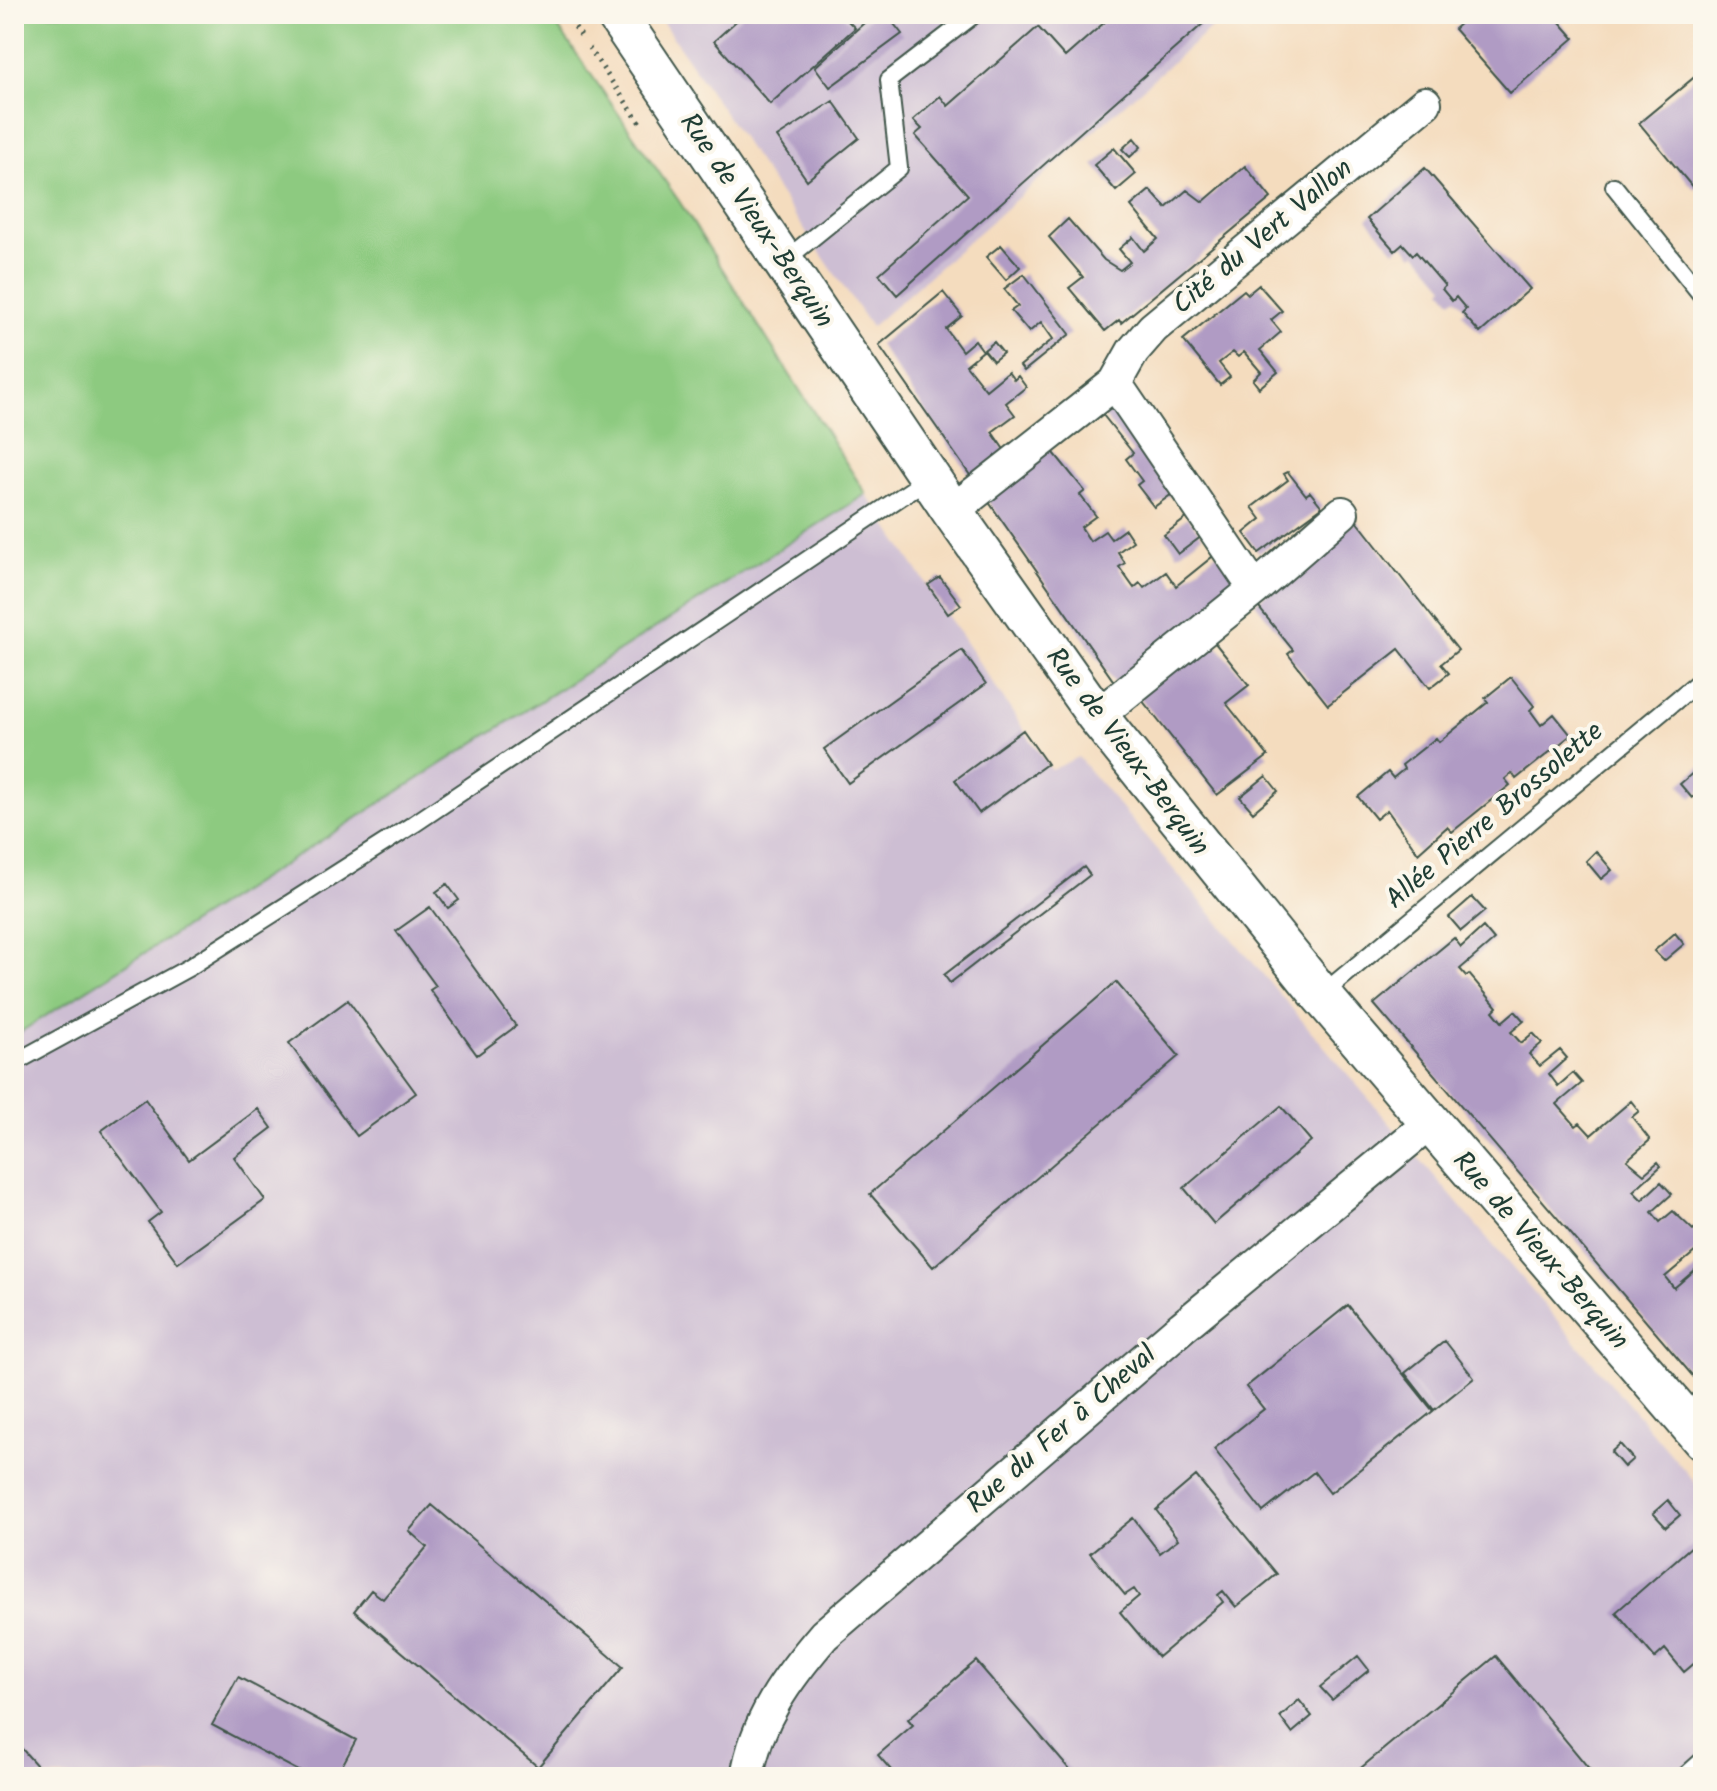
<svg xmlns="http://www.w3.org/2000/svg" width="1717" height="1791" viewBox="0 0 1717 1791" font-family="Kalam,sans-serif">
  <style>
    .industrial { fill: #cdbed3 }
    .green { fill: #8dca80; stroke: #56845a; stroke-width: 2 }
    .building { fill: #b09bc4 }
    .lines { fill: none; stroke-linecap: round; stroke-linejoin: round }
    .service-casing { stroke: #3f5549; stroke-width: 20 }
    .minor-casing { stroke: #3f5549; stroke-width: 36 }
    .tertiary-casing { stroke: #3f5549; stroke-width: 44 }
    .path { stroke: #3f5549; stroke-width: 5; stroke-dasharray: 2 6; stroke-linecap: butt }
    .service { stroke: #fff; stroke-width: 16 }
    .minor { stroke: #fff; stroke-width: 32 }
    .tertiary { stroke: #fff; stroke-width: 40 }
    .labels { text-anchor: middle; dominant-baseline: central; stroke-width: 8; stroke-linejoin: round; paint-order: stroke }
    .street-label { font-size: 28px; fill: #1f3d34; stroke: #fbf7ec }
  </style>
  <rect width="100%" height="100%" fill="#fbf7ec"/>
  <filter id="ink" filterUnits="userSpaceOnUse"><feTurbulence type="fractalNoise" baseFrequency=".0125" numOctaves="2"/><feDisplacementMap in="SourceGraphic" scale="16" xChannelSelector="R" yChannelSelector="G"/><feConvolveMatrix kernelMatrix="1 2 1 2 8 2 1 2 1" color-interpolation-filters="sRGB"/></filter>
  <filter id="wash" filterUnits="userSpaceOnUse"><feTurbulence type="fractalNoise" baseFrequency=".006" numOctaves="4" result="noise"/><feDisplacementMap in="SourceGraphic" scale="32" xChannelSelector="R" yChannelSelector="G"/><feGaussianBlur stdDeviation="1.8" result="paint"/><feColorMatrix in="noise" values="0 0 0 0 0 0 0 0 0 0 0 0 0 0 0 0 0 1.4 0 .05"/><feComposite in="paint" operator="in"/></filter>
  <g filter="url(#wash)">
    <rect width="100%" height="100%" fill="#f4dcbe"/>
    <path class="industrial" d="M657 14H1227L871 327Z
      M866 494 1051 770 1078 757 1703 1492V1777H14V1036Z"/>
    <path class="green" d="M14 14H549L679 201 866 494 14 1036Z"/>
    <g id="blocks">
      <path class="building" d="M744 14H841L855 28 770 104 714 41Z
        M874 14H886L902 34 830 87 815 67Z
        M1114 14H1214L897 295 879 274 968 195 915 135 922 129 913 120 940 96 948 106 1038 27 1065 57Z
        M1471 14H1553L1574 38 1510 93 1454 29Z
        M1703 70V181L1694 189 1639 123Z
        M833 101 859 138 807 180 777 137Z
        M1134 138 1141 147 1130 157 1122 149Z
        M1114 148 1136 174 1116 191 1094 165Z
        M1245 166 1271 198 1121 323 1119 320 1105 331 1069 288 1083 277 1049 237 1068 219 1104 260 1120 270 1130 262 1119 249 1133 237 1144 251 1158 239 1131 206 1150 190 1166 208 1187 190 1203 202Z
        M1425 168 1530 289 1480 333 1462 313 1466 309 1456 297 1452 301 1442 289 1445 286 1416 252 1413 255 1403 244 1395 251 1367 219Z
        M1001 245 1020 267 1006 280 986 257Z
        M1024 274 1070 334 1024 371 1020 366 1053 339 1041 322 1029 332 1011 311 1018 306 1004 289Z
        M1259 285 1282 311 1271 320 1281 332 1260 350 1278 372 1259 388 1253 380 1261 372 1244 352 1238 357 1233 352 1219 363 1230 377 1220 385 1183 340 1244 290 1248 294Z
        M943 292 962 316 946 329 962 351 975 340 983 351 966 365 986 390 1008 372 1014 380 1018 376 1026 387 1006 403 1015 415 992 432 1005 451 972 478 879 345Z
        M994 342 1003 353 993 361 984 350Z
        M1112 400 1176 491 1154 507 1137 485 1142 481 1126 459 1133 453 1099 410Z
        M1050 448 1085 491 1080 495 1096 516 1081 527 1090 541 1105 531 1111 539 1125 529 1133 541 1118 552 1125 563 1119 567 1134 588 1140 583 1144 588 1166 572 1176 586 1217 553 1246 588 1115 683 986 498Z
        M1288 472 1306 495 1310 492 1322 507 1259 553 1244 533 1261 519 1252 507 1288 480 1284 474Z
        M1188 517 1202 536 1178 554 1164 535Z
        M1357 521 1458 650 1441 664 1449 673 1430 688 1399 649 1328 705 1288 654 1293 650 1255 603Z
        M940 577 961 605 948 614 928 585Z
        M1211 638 1249 685 1226 703 1268 756 1217 795 1138 695Z
        M962 650 986 684 848 783 824 749Z
        M1511 677 1534 706 1530 710 1541 725 1554 714 1571 735 1516 779 1512 773 1505 779 1510 785 1452 832 1447 827 1418 853 1387 810 1376 819 1358 797 1388 772 1393 778 1404 769 1402 765 1436 738 1439 742 1488 702 1485 698Z
        M1023 730 1047 764 979 813 955 780Z
        M1703 764V789L1692 798 1680 784Z
        M1266 776 1278 791 1253 812 1240 797Z
        M1596 851 1612 870 1601 879 1586 861Z
        M1084 867 1090 875 950 983 944 975Z
        M447 884 459 900 448 908 436 892Z
        M1472 897 1485 911 1461 931 1449 917Z
        M430 907 516 1026 477 1055 430 990 436 986 396 931Z
        M1483 927 1494 940 1460 969 1466 976 1469 974 1497 1007 1493 1011 1502 1022 1515 1011 1524 1021 1511 1032 1521 1043 1533 1033 1542 1043 1529 1054 1540 1066 1560 1050 1567 1058 1549 1074 1558 1086 1573 1073 1582 1083 1557 1104 1576 1126 1580 1123 1591 1135 1631 1101 1639 1111 1632 1117 1650 1140 1627 1160 1644 1174 1658 1162 1661 1166 1633 1191 1642 1200 1661 1182 1672 1194 1652 1212 1660 1222 1673 1211 1693 1230 1703 1221V1245L1665 1277 1674 1288 1703 1263V1388L1374 1004 1454 938 1461 947Z
        M1675 933 1684 944 1664 961 1654 951Z
        M1116 982 1179 1056 933 1267 870 1194Z
        M348 1000 416 1093 357 1136 289 1043Z
        M145 1099 189 1160 258 1109 272 1128 234 1157 265 1200 178 1263 148 1222 161 1212 101 1131Z
        M1281 1106 1311 1141 1214 1224 1184 1188Z
        M1348 1305 1433 1411 1330 1493 1314 1472 1263 1512 1214 1449 1264 1409 1246 1387Z
        M1445 1341 1474 1378 1434 1410 1405 1373Z
        M1620 1444 1633 1459 1624 1467 1611 1452Z
        M1196 1476 1277 1574 1236 1607 1223 1591 1218 1595 1223 1602 1158 1657 1120 1612 1139 1596 1134 1589 1125 1595 1090 1553 1133 1518 1160 1553 1178 1539 1156 1510Z
        M1668 1500 1680 1515 1666 1527 1653 1513Z
        M432 1505 623 1667 538 1767 354 1611 371 1590 383 1599 427 1547 409 1531Z
        M1700 1539 1703 1543V1656L1684 1672 1665 1649 1655 1658 1616 1612Z
        M1358 1656 1369 1670 1332 1700 1320 1687Z
        M1496 1656 1596 1777H1350Z
        M976 1661 1076 1777H897L878 1755 913 1725 908 1719Z
        M238 1677 356 1740 336 1777H310L212 1725Z
        M1299 1700 1312 1716 1292 1733 1280 1717Z
        M14 1740 47 1777H14Z"/>
    </g>
  </g>
  <g filter="url(#ink)">
    <use href="#blocks" fill-opacity="0" stroke="#3f5549" stroke-width="2"/>
    <g class="lines">
      <defs>
        <path id="service" d="M1614 186 1703 297
          M784 261 899 168 889 80 975 14
          M1321 995 1703 678
          M14 1063 188 968 414 824 929 478
          M1684 1777 1703 1760"/>
        <path id="minor" d="M1115 383 1255 589 1342 513
          M952 511 1115 383 1133 351 1153 328 1425 103
          M1097 716 1255 589
          M747 1777C756 1720 787 1678 824 1635L1182 1327 1430 1123"/>
        <path id="tertiary" d="M616 14 952 511 1097 716 1321 995 1703 1440"/>
      </defs>
      <use href="#service" class="service-casing"/>
      <use href="#minor" class="minor-casing"/>
      <use href="#tertiary" class="tertiary-casing"/>
      <path class="path" d="M566 14 584 40
        M589 48 640 123
        M1693 1475 1703 1487"/>
      <use href="#service" class="service"/>
      <use href="#minor" class="minor"/>
      <use href="#tertiary" class="tertiary"/>
    </g>
  </g>
  <g class="labels">
    <g class="street-label">
      <text transform="translate(756 221) rotate(56)">Rue de Vieux-Berquin</text>
      <text transform="translate(1263 237) rotate(-40)">Cité du Vert Vallon</text>
      <text transform="translate(1127 752) rotate(53)">Rue de Vieux-Berquin</text>
      <text transform="translate(1495 816) rotate(-40)">Allée Pierre Brossolette</text>
      <text transform="translate(1540 1251) rotate(49)">Rue de Vieux-Berquin</text>
      <text transform="translate(1062 1430) rotate(-41)">Rue du Fer à Cheval</text>
    </g>
  </g>
  <rect width="1717" height="1791" fill="none" stroke="#fbf7ec" stroke-width="48"/>
</svg>
